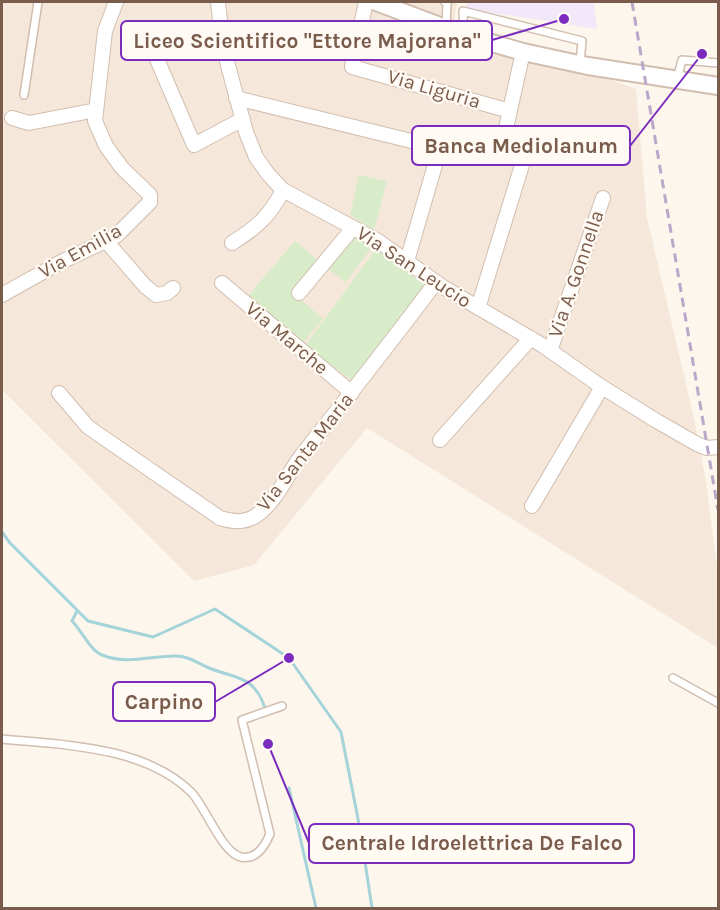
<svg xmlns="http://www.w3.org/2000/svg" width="720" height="910" viewBox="0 0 720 910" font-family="Karla,sans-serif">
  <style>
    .residential { fill: #f5e8da }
    .education { fill: #f3e8fa }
    .green { fill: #d8ecc9 }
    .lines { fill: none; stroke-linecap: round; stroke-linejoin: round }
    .stream { stroke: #a5d3da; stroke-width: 3 }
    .service-casing { stroke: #d1beb0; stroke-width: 10 }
    .minor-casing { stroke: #d1beb0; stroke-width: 16 }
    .tertiary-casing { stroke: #d1beb0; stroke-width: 20 }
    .service { stroke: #fff; stroke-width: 7 }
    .minor { stroke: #fff; stroke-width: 14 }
    .tertiary { stroke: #fff; stroke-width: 16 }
    .rail { stroke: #b9a8c9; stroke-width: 3; stroke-dasharray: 9 6; stroke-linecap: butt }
    .labels { text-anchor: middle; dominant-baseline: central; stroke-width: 4.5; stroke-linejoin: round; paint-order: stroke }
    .street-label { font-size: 20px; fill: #7a5c4d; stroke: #fffaf3 }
    .leader { fill: none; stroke: #7b2cbf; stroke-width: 2 }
    .callout-dot { fill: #7b2cbf; stroke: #fffaf3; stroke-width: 2 }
    .callout { fill: #fffaf3; stroke: #7b2cbf; stroke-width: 2 }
    .callout-label { font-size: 21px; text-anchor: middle; font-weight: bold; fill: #7a5c4d }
  </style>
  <rect width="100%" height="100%" fill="#fdf6ec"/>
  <path class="residential" d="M2 2H457L454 24 636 89 647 218 694 418 706 482 718 574V648L367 428 254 565 194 581 2 390Z"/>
  <path class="education" d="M467 2H594L597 29 467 9Z"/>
  <path class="green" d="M359 175 387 181 374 230 350 215Z
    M354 232 373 246 346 282 324 266Z
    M295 241 319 261 292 292 323 319 302 344 247 297Z
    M379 245 432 284 357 384 305 346Z"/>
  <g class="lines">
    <path class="stream" d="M2 532 10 543 88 621 153 637 215 609 289 658 341 732 360 829 372 908
      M77 611 72 621C82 631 90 650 102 655 126 665 151 656 175 656 189 656 197 663 209 668 236 679 254 675 265 708
      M289 788 316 908"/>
    <defs>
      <path id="service" d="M445 2 447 3 446 28
        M464 35 463 11 582 41 580 63
        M677 79 682 60 718 63
        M24 95 38 2
        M673 678 718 703
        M2 739C63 745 144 746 191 792 205 806 222 853 241 857 256 860 265 846 270 834L242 720 282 706"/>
      <path id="minor" d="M218 2 223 47 246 132 256 157 268 174 283 190 378 241 443 287 542 345 602 387 655 420 697 444 707 448 718 447
        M366 2 352 67 510 111
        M153 50 194 145 243 119
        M236 98 440 148 407 261
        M12 118 29 123 96 110
        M106 241 145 286 156 295 167 293 173 288
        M232 243C256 228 270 216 283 190
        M222 283 352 393
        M299 293 353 228
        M2 295 59 263 116 236 150 202V195L122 168 106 146 95 121 105 31 116 2
        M478 308 526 152 502 146 523 52
        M550 351 603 198
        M59 393 88 427 220 518C236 523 249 523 262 511 279 496 288 473 302 455 347 398 392 341 436 282
        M440 440 531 338
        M532 506 602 387"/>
      <path id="tertiary" d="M376 2 464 35 523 52 588 66 718 86"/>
    </defs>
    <use href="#service" class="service-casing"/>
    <use href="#minor" class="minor-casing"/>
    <use href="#tertiary" class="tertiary-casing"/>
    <use href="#service" class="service"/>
    <use href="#minor" class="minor"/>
    <use href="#tertiary" class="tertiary"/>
    <path class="rail" d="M632 2 718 510"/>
  </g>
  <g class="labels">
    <g class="street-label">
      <text transform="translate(434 89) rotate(16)">Via Liguria</text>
      <text transform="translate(80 251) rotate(-29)">Via Emilia</text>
      <text transform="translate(414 267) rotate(33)">Via San Leucio</text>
      <text transform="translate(576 274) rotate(-71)">Via A. Gonnella</text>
      <text transform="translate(287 338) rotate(40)">Via Marche</text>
      <text transform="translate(305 452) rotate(-52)">Via Santa Maria</text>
    </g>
  </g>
  <path class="leader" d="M564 19L492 40M702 54L630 146M289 658L215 702M268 744L309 843"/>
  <g class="callout-dot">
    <circle cx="564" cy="19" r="6"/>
    <circle cx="702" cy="54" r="6"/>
    <circle cx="289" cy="658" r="6"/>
    <circle cx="268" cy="744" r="6"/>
  </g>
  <g class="callout">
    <rect x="121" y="21" width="371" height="39" rx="6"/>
    <rect x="412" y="126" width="218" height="39" rx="6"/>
    <rect x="113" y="682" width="102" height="39" rx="6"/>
    <rect x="309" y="824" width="325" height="39" rx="6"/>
  </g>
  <g class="callout-label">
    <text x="307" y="48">Liceo Scientifico "Ettore Majorana"</text>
    <text x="521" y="153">Banca Mediolanum</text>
    <text x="164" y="709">Carpino</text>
    <text x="472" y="850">Centrale Idroelettrica De Falco</text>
  </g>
  <rect width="720" height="910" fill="none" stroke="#7a5c4d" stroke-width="6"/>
</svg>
